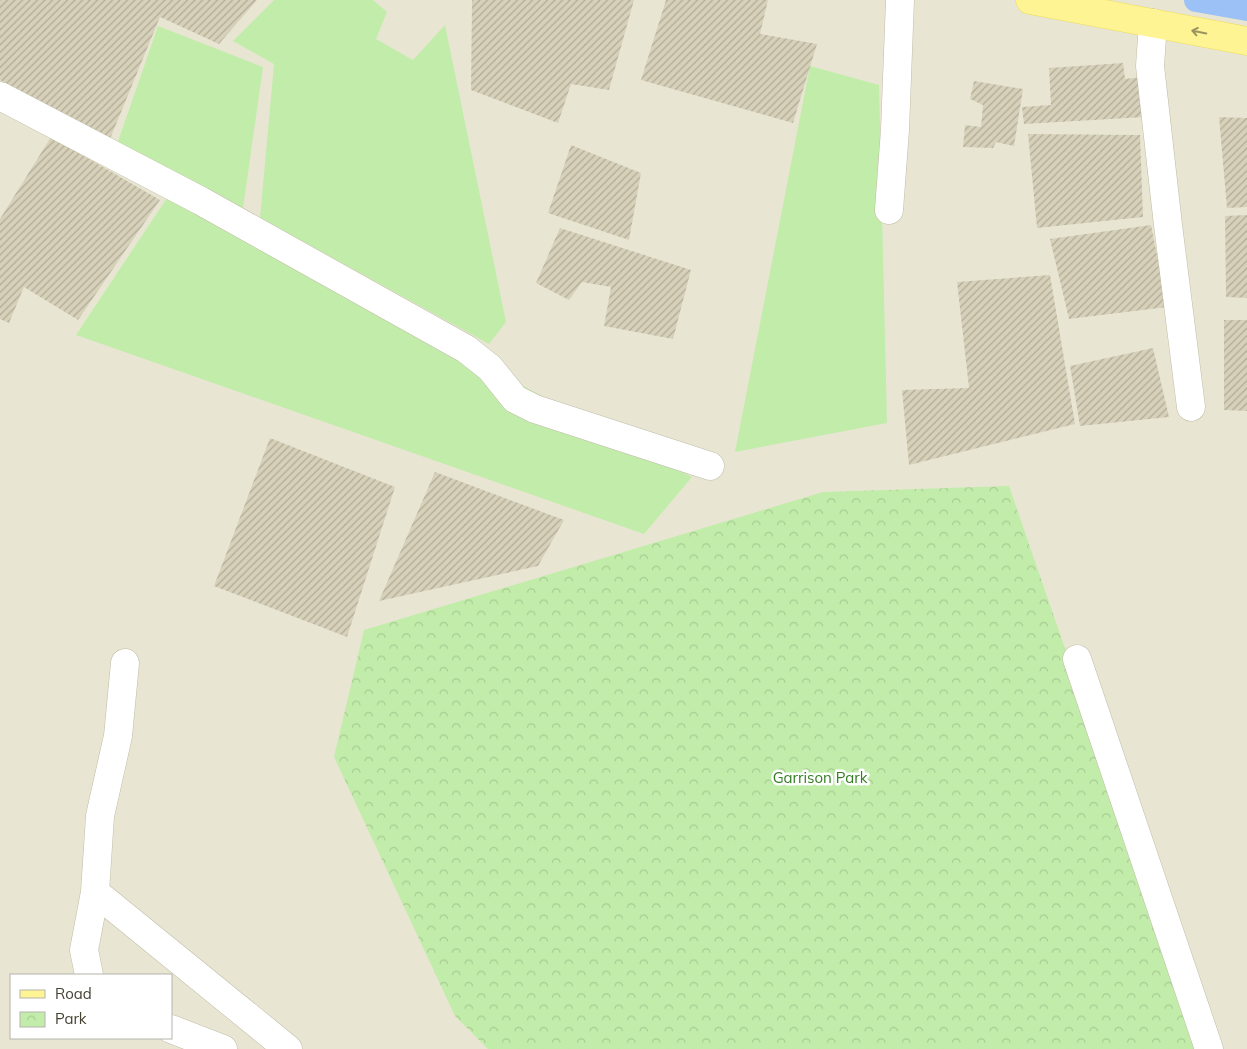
<svg xmlns="http://www.w3.org/2000/svg" width="1247" height="1049" viewBox="0 0 1247 1049" font-family="Mulish,sans-serif">
  <style>
    .residential { fill: #e8e6d3; fill-rule: evenodd }
    .grass { fill: #c2ecaa }
    .park { fill: url(#park-crowns) }
    .lines { fill: none; stroke-linecap: round; stroke-linejoin: round }
    .canal { stroke: #9cc1f6; stroke-width: 24 }
    .building { fill: url(#building-hatch) }
    .minor-casing { stroke: #c0bca7; stroke-width: 29 }
    .major-casing { stroke: #eddc5a; stroke-width: 29 }
    .minor { stroke: #fff; stroke-width: 28 }
    .major { stroke: #fff493; stroke-width: 28 }
    .oneway { stroke: #9a935f }
    .labels { text-anchor: middle; dominant-baseline: central; stroke-width: 5; stroke-linejoin: round; paint-order: stroke }
    .park-label { font-size: 15px; fill: #347e22; stroke: #fff }
  </style>
  <defs>
    <pattern id="park-crowns" width="20" height="18" patternUnits="userSpaceOnUse" patternTransform="scale(1.25)"><rect width="20" height="18" fill="#c2ecaa"/><path d="M2 6a3 3 0 1 1 6 0M12 15a3 3 0 1 1 6 0" fill="none" stroke="#a8cc93"/></pattern>
    <pattern id="building-hatch" width="6" height="6" patternUnits="userSpaceOnUse" patternTransform="scale(1.25)"><rect width="6" height="6" fill="#d7d1ba"/><path d="M-1 1l2-2M0 6l6-6M5 7l2-2" fill="none" stroke="#b0ab98"/></pattern>
  </defs>
  <rect width="100%" height="100%" fill="#f4f2e5"/>
  <path class="residential" d="M0 0H1247V1049H0ZM11 975H171V1038H11Z"/>
  <path class="grass" d="M274 0H373L387 12 376 39 413 60 445 25 506 322 489 344 260 218 274 64 233 41Z
    M158 26 263 67 243 208 114 153Z
    M810 66 879 85 887 423 735 452Z
    M169 195 692 477 644 534 76 335Z"/>
  <path class="park" d="M1009 486 1203 1049H488L455 1016 334 757 364 630 823 492Z"/>
  <g class="lines">
    <path class="canal" d="M1196 0 1247 9"/>
  </g>
  <path class="building" d="M0 0H257L219 44 160 17 110 139 0 80Z
    M472 0H634L609 90 571 84 558 123 471 90Z
    M666 0H768L760 34 817 44 793 123 641 80Z
    M1123 63 1125 79 1142 77 1145 117 1024 124 1022 107 1051 105 1049 68Z
    M974 81 1023 89 1014 146 996 142 993 148 963 147 965 125 981 127 983 105 970 99Z
    M1219 117 1247 118V207L1227 208Z
    M1028 134 1140 135 1143 217 1037 228Z
    M51 137 160 200 78 320 24 287 9 323 0 319V219Z
    M571 145 641 173 629 240 548 213Z
    M1247 215V298L1226 297 1225 216Z
    M1151 225 1167 307 1069 319 1050 239Z
    M560 228 691 270 673 339 604 326 611 287 582 282 569 300 536 283Z
    M1050 275 1075 424 909 465 902 390 969 388 957 282Z
    M1224 320H1247V411L1224 410Z
    M1153 348 1169 417 1080 426 1070 366Z
    M270 438 395 487 347 637 214 586Z
    M435 472 564 520 538 566 379 601Z"/>
  <g class="lines">
    <defs>
      <path id="minor" d="M1153 23 1150 66 1168 225 1191 407
        M0 96 201 201 466 349 490 368 515 399 535 409 710 466
        M889 210 895 130 900 0
        M1077 659 1209 1049
        M95 892 288 1049
        M89 975 84 950 95 892 100 816 118 736 125 663
        M171 1029 223 1049"/>
      <path id="major" d="M1030 0 1247 41"/>
    </defs>
    <use href="#minor" class="minor-casing"/>
    <use href="#major" class="major-casing"/>
    <use href="#minor" class="minor"/>
    <use href="#major" class="major"/>
  </g>
  <defs><path id="oneway-shaft" d="M-6 0H5M1.5-3L5.5 0L1.5 3" fill="none" stroke-width="1.6" stroke-linecap="round" stroke-linejoin="round" transform="scale(1.25)"/></defs>
  <use class="oneway" href="#oneway-shaft" transform="translate(1199 32) rotate(-169)"/>
  <g class="labels">
    <g class="park-label">
      <text x="820" y="777">Garrison Park</text>
    </g>
  </g>
  <rect x="10" y="974" width="162" height="65" fill="#ffffff" stroke="#b5b4ae"/>
  <rect x="20" y="990" width="25" height="8" fill="#fff493" stroke="#b5b4ae"/>
  <text x="55" y="999" font-size="15" fill="#474334">Road</text>
  <rect x="20" y="1012" width="25" height="15" fill="url(#park-crowns)" stroke="#b5b4ae"/>
  <text x="55" y="1024" font-size="15" fill="#474334">Park</text>
</svg>
